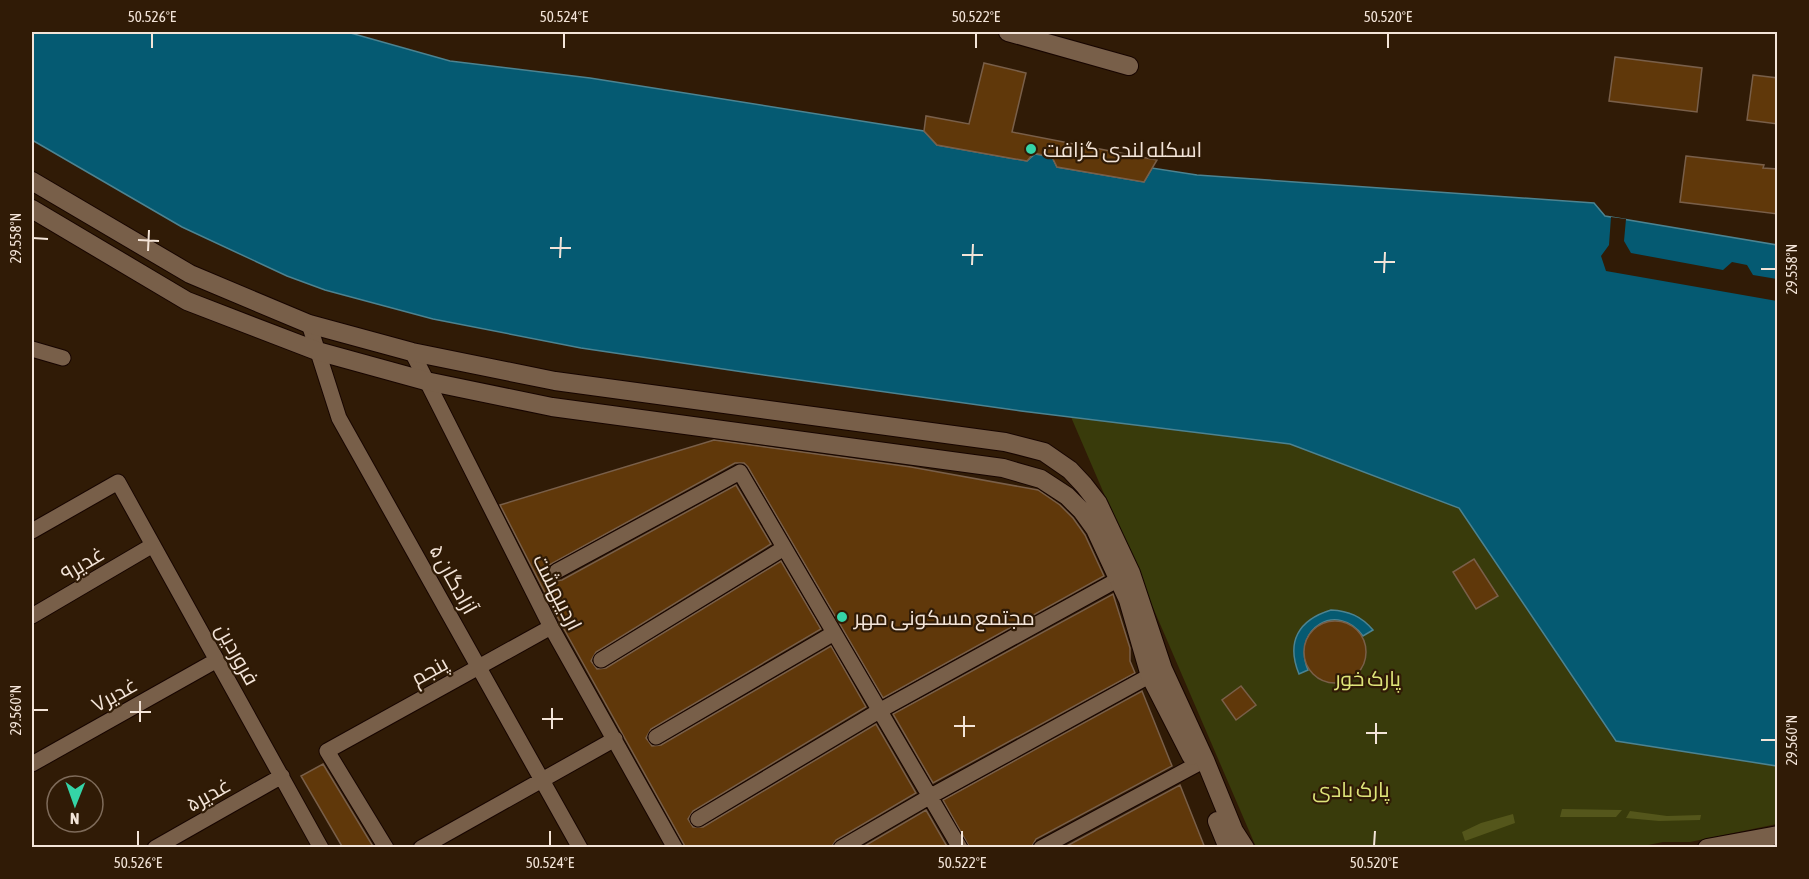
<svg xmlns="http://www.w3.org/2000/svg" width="1809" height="879" viewBox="0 0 1809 879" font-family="'Asap Condensed',Cairo,sans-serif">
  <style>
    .green { fill: #393b0b }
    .forest { fill: #54561b }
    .water { fill: #055a72; stroke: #4c8391; stroke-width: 1.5 }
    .pier { fill: #301b06 }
    .building { fill: #60380a; stroke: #795f49; stroke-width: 1.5 }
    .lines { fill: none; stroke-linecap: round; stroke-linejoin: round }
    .street-casing { stroke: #170500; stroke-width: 17 }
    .secondary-casing { stroke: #170500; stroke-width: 20 }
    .street { stroke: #785f49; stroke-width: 15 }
    .secondary { stroke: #785f49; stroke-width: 18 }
    .ticks { fill: none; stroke: #f3e4d8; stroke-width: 2 }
    .poi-dot { fill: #35d4a7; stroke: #301b06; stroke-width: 2 }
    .labels { text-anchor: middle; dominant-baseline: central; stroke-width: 4.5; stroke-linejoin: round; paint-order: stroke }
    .poi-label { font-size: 21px; fill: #f3e4d8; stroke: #301b06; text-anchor: start }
    .street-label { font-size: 21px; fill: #f3e4d8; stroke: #301b06 }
    .park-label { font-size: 21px; fill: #dfe57a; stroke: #301b06 }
    .neatline { fill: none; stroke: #f3e4d8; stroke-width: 2 }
    .ticks-label { font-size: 15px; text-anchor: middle; fill: #f3e4d8 }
  </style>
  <rect width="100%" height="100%" fill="#301b06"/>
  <path class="green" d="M1071 417 1290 444 1459 508 1615 741 1777 766V824L1690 842H1663L1634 848 1256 847Z"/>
  <path class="forest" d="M1562 809 1622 810 1616 817H1560Z
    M1630 811 1667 816 1701 815 1700 820 1659 821 1626 818Z
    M1513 814 1515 823 1465 841 1462 832 1481 823Z"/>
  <path class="water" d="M32 32H347L450 61 590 78 924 131 937 145 1027 161 1035 154 1052 157 1057 167 1144 182 1152 168 1197 175 1594 203 1605 216 1777 245V766L1616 741 1459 508 1290 444 1021 411 750 373 581 348 433 319 325 290 287 276 182 227 32 140Z
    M1331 610C1349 611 1361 616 1373 630L1363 636C1338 601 1291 628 1308 670L1299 674C1286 642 1298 620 1331 610Z
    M1321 654a15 15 0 1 1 30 0a15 15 0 1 1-30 0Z"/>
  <path class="pier" d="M1611 217 1626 219 1624 241 1631 253 1723 270 1732 262 1747 265 1753 275 1777 279V301L1606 271 1601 256 1609 245Z"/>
  <path class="building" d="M1615 57 1702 68 1697 112 1609 101Z
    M984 63 1026 73 1012 132 1157 160 1144 182 1057 167 1052 157 1034 153 1027 161 937 145 924 131 926 116 969 124Z
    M1753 75 1778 78V124L1747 120Z
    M1686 156 1764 165 1763 168 1778 169V214L1680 202Z
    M714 440 911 467 1038 490 1060 505 1073 518 1085 535 1104 576 883 698 748 467 744 463H735L549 565 547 570 549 576 556 581 562 580 736 485 771 544 596 652 591 661 597 669 606 668 781 561 821 629 651 729 646 738 652 746 661 745 831 646 866 707 693 811 688 819 693 827H703L876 724 916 793 836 840 831 848H686L560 622 500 505Z
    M1474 559 1498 596 1476 609 1453 572Z
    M1113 594 1130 648V661L1135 673 933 783 893 714Z
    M1304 652a31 31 0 1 1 62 0a31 31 0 1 1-62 0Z
    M1241 686 1256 705 1236 720 1222 700Z
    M1142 691 1172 766 1036 839 1031 848H970L943 800Z
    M323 764 374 848H343L301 776Z
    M1180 785 1205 848H1063Z
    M926 810 948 848H861Z"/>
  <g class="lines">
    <defs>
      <path id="street" d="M309 324 339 418 580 848
        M32 349 63 358
        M412 352 551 627 675 848
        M32 531 118 482 321 848
        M557 571 740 472 960 848
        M32 616 153 545
        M601 660 784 548
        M656 737 834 633
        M32 764 217 660
        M698 819 879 711 1128 574
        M155 848 282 776
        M386 848 327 751 551 627
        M421 848 615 739
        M841 848 929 797 1160 670
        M1041 848 1205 760"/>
      <path id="secondary" d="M1008 32 1129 66
        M32 181 190 274 309 324 412 352 555 381 1005 442 1044 452 1070 470 1084 485 1098 503 1131 573 1163 669 1205 760 1234 831 1245 848
        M32 209 187 301 317 351 426 381 552 407 1003 468 1041 479 1067 496 1082 511 1095 529 1128 600 1150 676 1191 756
        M1217 821 1228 848
        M1707 848 1778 835"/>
    </defs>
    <use href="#street" class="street-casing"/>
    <use href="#secondary" class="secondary-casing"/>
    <use href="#street" class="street"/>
    <use href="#secondary" class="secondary"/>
  </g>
  <path class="ticks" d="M152 48V33M564 48V33M976 48V33M1388 48V33M33 238 48 239M138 240 159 241M550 248H571M148 251 149 230M962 255H983M560 258 561 237M1374 262H1395M972 265 973 244M1761 269H1776M1384 273 1385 252M33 710H48M130 712H151M542 719H563M140 722V701M954 726H975M552 729V708M1366 733H1387M964 737V716M1761 740H1776M1376 744V723M138 846V831M550 846V831M962 846V831M1374 846 1375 831"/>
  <g class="poi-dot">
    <circle cx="1031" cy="149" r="6"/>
    <circle cx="842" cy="617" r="6"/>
  </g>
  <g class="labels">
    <g class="poi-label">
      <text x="1043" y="149">اسکله لندی گزافت</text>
      <text x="854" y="617">مجتمع مسکونی مهر</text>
    </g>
    <g class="street-label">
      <text transform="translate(82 563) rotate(-31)">غدیر۹</text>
      <text transform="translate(454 579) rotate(61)">آزادگان ۵</text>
      <text transform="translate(558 592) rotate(63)">اردیبهشت</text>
      <text transform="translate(238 654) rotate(61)">فروردین</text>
      <text transform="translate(429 670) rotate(-29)">پنجم</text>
      <text transform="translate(114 694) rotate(-29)">غدیر۷</text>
      <text transform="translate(208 794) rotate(-29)">غدیر۵</text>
    </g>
    <g class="park-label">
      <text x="1368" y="678">پارک خور</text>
      <text x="1351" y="789">پارک بادی</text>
    </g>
  </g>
  <rect width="1809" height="879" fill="none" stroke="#301b06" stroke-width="66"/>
  <g transform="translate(75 804) rotate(181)"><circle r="28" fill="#301b06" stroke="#7e6b5a" stroke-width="1.5"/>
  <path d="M0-4.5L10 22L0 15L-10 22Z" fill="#35d4a7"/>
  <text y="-9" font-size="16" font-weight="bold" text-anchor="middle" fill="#f3e4d8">N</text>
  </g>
  <rect x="33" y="33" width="1743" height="813" class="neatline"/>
  <g class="ticks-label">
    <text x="152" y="22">50.526°E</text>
    <text x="564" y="22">50.524°E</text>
    <text x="976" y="22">50.522°E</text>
    <text x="1388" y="22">50.520°E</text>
    <text transform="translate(16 238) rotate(-90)" y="5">29.558°N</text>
    <text transform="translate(1792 269) rotate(-90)" y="5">29.558°N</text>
    <text transform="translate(16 710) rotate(-90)" y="5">29.560°N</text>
    <text transform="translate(1792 740) rotate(-90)" y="5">29.560°N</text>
    <text x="138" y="868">50.526°E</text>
    <text x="550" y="868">50.524°E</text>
    <text x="962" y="868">50.522°E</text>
    <text x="1374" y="868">50.520°E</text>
  </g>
</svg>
